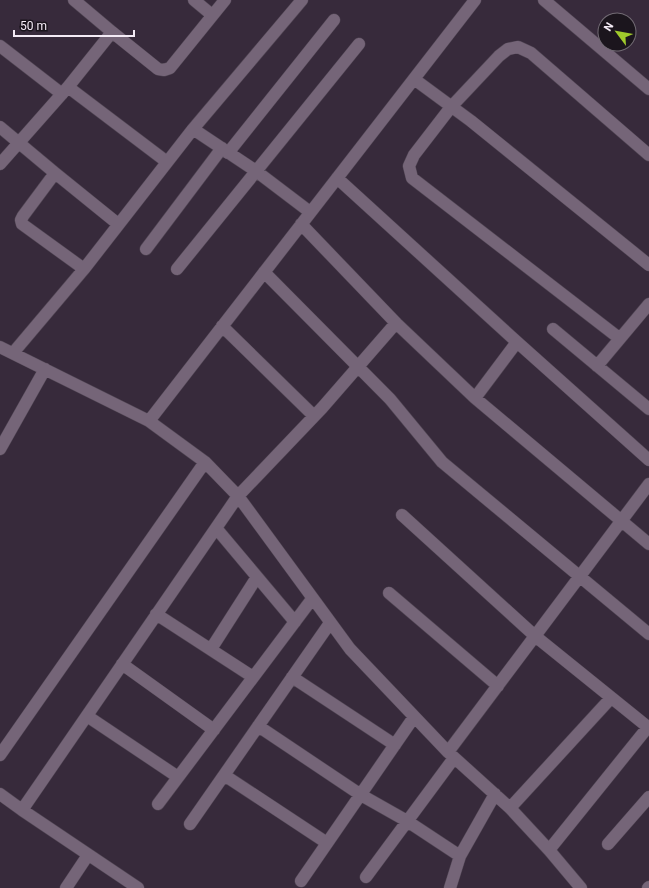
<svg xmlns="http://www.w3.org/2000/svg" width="649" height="888" viewBox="0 0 649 888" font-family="Roboto,sans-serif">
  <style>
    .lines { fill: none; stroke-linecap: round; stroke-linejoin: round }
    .minor-casing { stroke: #514654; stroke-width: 13 }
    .minor { stroke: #756578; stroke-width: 12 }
  </style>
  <rect width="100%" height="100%" fill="#372a3b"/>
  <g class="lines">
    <defs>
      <path id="minor" d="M74 0 112 32 158 69 164 70 170 68 225 0
        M194 0 212 15
        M544 0 649 89
        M0 46 62 94
        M414 79 471 121 649 265
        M68 87 167 162
        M0 127 55 173 118 224
        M193 129 256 171 310 212
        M228 153 334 20
        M0 164 68 87 112 32
        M55 173 23 216 21 220 22 224 84 269
        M337 178 517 342 649 460
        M301 224 396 323
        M146 249 222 148
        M177 269 359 44
        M264 272 390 399 442 462 649 634
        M222 326 314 416
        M553 329 649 409
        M619 338 412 178 409 166 414 155 451 107 499 56 508 49 518 47 531 53 649 155
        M0 347 149 421 205 462 238 496 350 649 448 752 510 808 549 850 581 888
        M13 353 84 269 193 129 302 0
        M597 366 649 304
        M475 398 649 544
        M149 421 475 0
        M0 449 45 369
        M402 515 535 636 649 728
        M216 528 295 622
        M389 593 498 686
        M156 614 253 677
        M211 649 257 577
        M122 664 214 730
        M292 677 395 745
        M87 716 178 777
        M258 726 361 795 407 821 460 856
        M448 752 649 484
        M0 755 205 462
        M224 775 327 843
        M0 794 22 810 138 888
        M158 804 312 599
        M510 808 611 698
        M22 810 238 496 322 408 396 323 475 398 517 342
        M190 824 330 623
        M608 844 649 797
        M549 850 648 727
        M366 877 454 758
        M301 881 414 717
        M66 888 88 855
        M450 888 460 856 495 794
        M648 888 649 887"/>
    </defs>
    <use href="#minor" class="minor-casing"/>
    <use href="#minor" class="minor"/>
  </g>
  <g transform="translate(617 32) rotate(302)"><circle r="19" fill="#1b151d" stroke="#726b74"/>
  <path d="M0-3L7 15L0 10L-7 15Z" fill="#a0ca2c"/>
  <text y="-6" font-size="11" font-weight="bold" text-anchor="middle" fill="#f4ebf6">N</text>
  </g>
  <path d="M14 30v6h120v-6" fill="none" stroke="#f4ebf6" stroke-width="2"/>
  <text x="20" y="30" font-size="12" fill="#f4ebf6" stroke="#1b151d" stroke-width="3" paint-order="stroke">50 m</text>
</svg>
